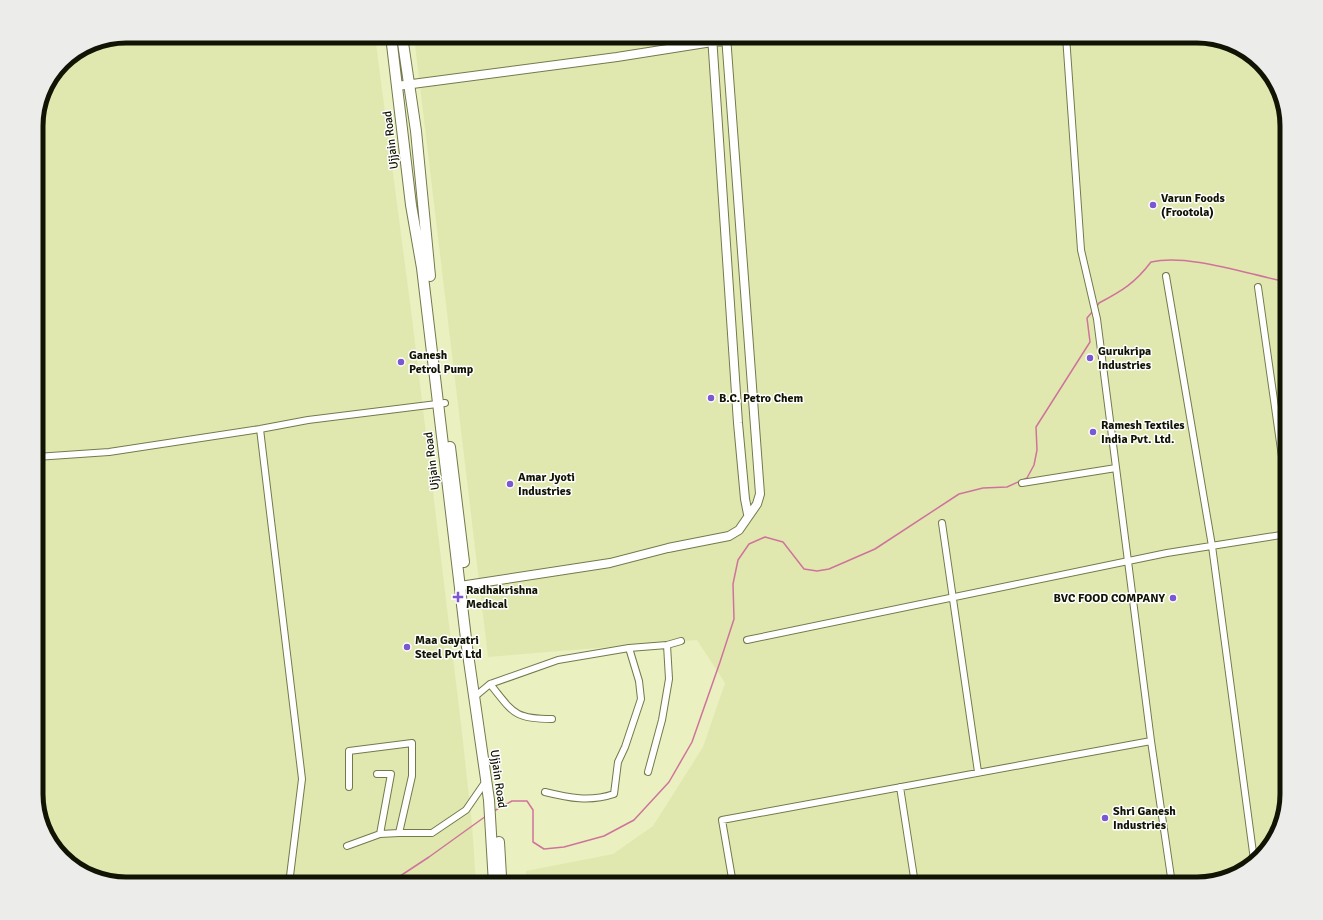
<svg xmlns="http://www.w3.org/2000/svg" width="1323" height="920" viewBox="0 0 1323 920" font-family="Signika,sans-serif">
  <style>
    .built { fill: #e1e8af }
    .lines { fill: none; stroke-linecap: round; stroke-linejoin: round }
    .stream { stroke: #cf739c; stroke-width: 1.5 }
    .minor-casing { stroke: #74794c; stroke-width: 8 }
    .tertiary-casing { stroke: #74794c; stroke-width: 10 }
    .primary-casing { stroke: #74794c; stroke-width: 12 }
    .minor { stroke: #fff; stroke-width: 6 }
    .tertiary { stroke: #fff; stroke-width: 8 }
    .primary { stroke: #fff; stroke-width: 10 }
    .poi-dot { fill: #7b57d1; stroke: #fff; stroke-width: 1.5 }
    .labels { text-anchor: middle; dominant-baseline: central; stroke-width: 3; stroke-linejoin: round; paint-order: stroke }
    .street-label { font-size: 12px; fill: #121403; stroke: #fff }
    .poi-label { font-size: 12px; font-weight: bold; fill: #121403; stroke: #fff; text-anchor: start }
    .rim { fill: none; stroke: #121403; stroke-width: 5 }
  </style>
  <rect width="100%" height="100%" fill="#eaf0bf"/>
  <path class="built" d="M126 36H375L412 318 461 724 472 824 476 884H126L76 869 48 839 36 799V121L43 92 63 62 92 43Z
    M414 36H1197L1247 51 1278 86 1287 126V794L1272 844 1237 875 1197 884H525L526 871 613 854 653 826 703 747 725 683 697 640 488 657Z"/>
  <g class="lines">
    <path class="stream" d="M1097 306 1099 303C1122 291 1135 283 1151 262 1186 254 1241 272 1278 280L1287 278
      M494 811 512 801H527L533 810V842L544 849 564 847 604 836 634 820 669 782 692 742 720 662 734 619 733 584 738 560 749 544 765 537 783 542 804 569 817 571 829 569 875 549 959 494 983 488 1007 487 1027 478 1034 465 1037 450 1036 427 1090 342 1087 318 1093 311
      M388 884 429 857 486 816"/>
    <defs>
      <path id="minor" d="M134 36 135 38
        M1066 36 1081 250 1097 319 1151 741 1172 884
        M1166 276 1212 546 1254 860
        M1258 287 1287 492
        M260 429 302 779 289 884
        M36 457 109 452 260 429 308 420 445 403
        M1022 483 1116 468
        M942 523 978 772
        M747 640 1167 553 1287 534
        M490 684C513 712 513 719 552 719
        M478 694 490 684 558 660 629 648 667 645 681 641
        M648 772 662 720 669 679 667 645
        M377 774H391L380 834
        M349 787V751L412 743V776L399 833H432L466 810 486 781
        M900 787 915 884
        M545 792C569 798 590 802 614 794L618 762 625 747 641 699 639 681 629 648
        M347 846 380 834 399 833
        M733 884 722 820 1151 741"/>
      <path id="tertiary" d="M712 36 738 423 745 499 748 514
        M397 86 617 57 712 42 726 41
        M460 586 610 563 668 548 729 536 739 530 757 504 760 494 726 36"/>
      <path id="primary" d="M391 36 411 205 422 268 467 647 489 800 494 884
        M402 36 416 131 430 276
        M450 447 464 562
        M499 842 501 876"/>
    </defs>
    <use href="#minor" class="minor-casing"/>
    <use href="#tertiary" class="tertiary-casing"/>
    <use href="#primary" class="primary-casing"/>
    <use href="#minor" class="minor"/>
    <use href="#tertiary" class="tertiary"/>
    <use href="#primary" class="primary"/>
  </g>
  <g class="poi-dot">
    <circle cx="1153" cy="205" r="4"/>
    <circle cx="1090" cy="358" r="4"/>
    <circle cx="401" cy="362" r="4"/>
    <circle cx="711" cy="398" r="4"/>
    <circle cx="1093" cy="432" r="4"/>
    <circle cx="510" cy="484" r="4"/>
    <path d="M456 591h4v4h4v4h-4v4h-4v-4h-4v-4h4z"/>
    <circle cx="1173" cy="598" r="4"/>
    <circle cx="407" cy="647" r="4"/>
    <circle cx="1105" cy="818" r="4"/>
  </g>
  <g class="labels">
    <g class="street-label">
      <text transform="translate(391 140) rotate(-97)">Ujjain Road</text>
      <text transform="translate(432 461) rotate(-97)">Ujjain Road</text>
      <text transform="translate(498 779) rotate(82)">Ujjain Road</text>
    </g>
    <g class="poi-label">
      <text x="1161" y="198">Varun Foods<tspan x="1161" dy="14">(Frootola)</tspan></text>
      <text x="1098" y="351">Gurukripa<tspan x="1098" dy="14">Industries</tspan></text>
      <text x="409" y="355">Ganesh<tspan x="409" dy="14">Petrol Pump</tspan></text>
      <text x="719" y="398">B.C. Petro Chem</text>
      <text x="1101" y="425">Ramesh Textiles<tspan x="1101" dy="14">India Pvt. Ltd.</tspan></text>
      <text x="518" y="477">Amar Jyoti<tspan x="518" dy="14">Industries</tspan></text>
      <text x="466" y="590">Radhakrishna<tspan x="466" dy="14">Medical</tspan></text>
      <text x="1165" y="598" text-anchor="end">BVC FOOD COMPANY</text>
      <text x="415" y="640">Maa Gayatri<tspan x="415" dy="14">Steel Pvt Ltd</tspan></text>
      <text x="1113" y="811">Shri Ganesh<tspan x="1113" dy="14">Industries</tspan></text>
    </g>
  </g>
  <path d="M0 0H1323V920H0ZM126 43H1197A83 83 0 0 1 1280 126V794A83 83 0 0 1 1197 877H126A83 83 0 0 1 43 794V126A83 83 0 0 1 126 43Z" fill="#ececeb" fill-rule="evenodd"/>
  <path class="rim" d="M126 43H1197A83 83 0 0 1 1280 126V794A83 83 0 0 1 1197 877H126A83 83 0 0 1 43 794V126A83 83 0 0 1 126 43Z"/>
</svg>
